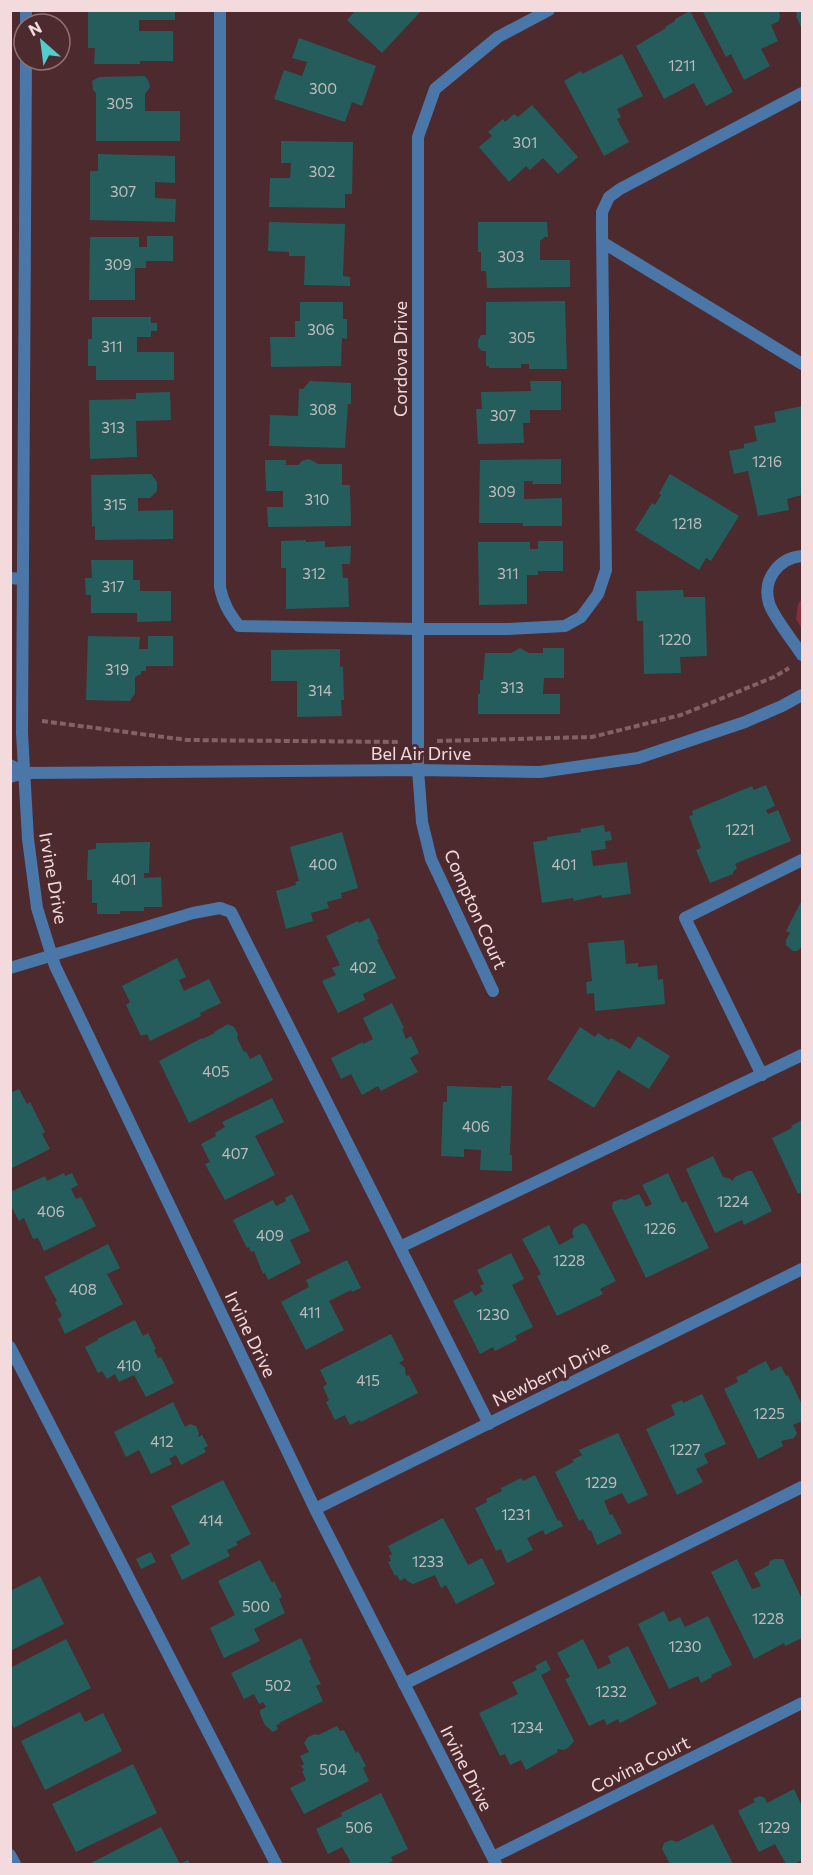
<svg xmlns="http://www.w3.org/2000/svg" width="813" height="1875" viewBox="0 0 813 1875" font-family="Commissioner,sans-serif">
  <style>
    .green { fill: #852d3c }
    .building { fill: #255d5c }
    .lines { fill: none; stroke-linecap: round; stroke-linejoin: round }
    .path { stroke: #816265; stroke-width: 4; stroke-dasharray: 6 3; stroke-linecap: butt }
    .service { stroke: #4b76a8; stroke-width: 12 }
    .minor { stroke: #4b76a8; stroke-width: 12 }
    .tertiary { stroke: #4b76a8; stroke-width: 12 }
    .labels { text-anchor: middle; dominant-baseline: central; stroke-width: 6; stroke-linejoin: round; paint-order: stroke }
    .number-label { font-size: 15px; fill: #c0bcbd }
    .street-label { font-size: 18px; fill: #f3dbdd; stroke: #4d2a2e }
  </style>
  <rect width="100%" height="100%" fill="#4d2a2e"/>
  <path class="green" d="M802 599V629L796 619 798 604Z"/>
  <path class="building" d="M88 10H175V20H139V31H173V61H140V64H94L95 48H88Z
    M356 10H422L382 53 347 20Z
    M702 10H778L780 15 779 21 771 25 778 41 761 49 770 66 744 80 731 54 726 57Z
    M795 10H802V29L796 16 797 15Z
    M690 11 733 92 706 106 694 83 664 99 636 46 666 28 665 27 675 21V19Z
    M299 38 376 66 362 106 352 102 345 122 274 99 284 70 302 76 307 62 292 58Z
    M622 54 643 96 617 109 621 117 617 119 629 142 604 156 564 81 581 71 582 74Z
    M145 76 149 82 150 87 145 94V111H180V141H96V93L93 90 92 81 99 77Z
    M532 105 578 157 558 174 543 158 530 170 526 166 509 182 479 147 492 136 488 132 503 119 505 122 514 114 518 117Z
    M281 141 353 142 352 194H345V208L269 207 270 178H290L291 163H281Z
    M98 154 175 156V183L155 182V198L176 199 175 222 90 220V171H98Z
    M269 222 345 224 343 276 350 277V286L304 285 305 256H289V252L268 251Z
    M478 222H547L548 237H545L540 241V260H570V287L487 288 486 271H481V252H478Z
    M147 236H173V261H146V268H135V300H89L90 237H139V247H147Z
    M565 301 567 369H529V364H521V368H489V366H486V351H482L478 347V340L481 335H486V302Z
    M300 302H343V319H347V339L342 338 341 366 271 367 270 337H295V321H300Z
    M92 317H151V323H157V331H151V337H137V352H174V380H96V366H88V339H92Z
    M310 381 351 383V404H348L345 448 269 446 270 415 298 416 299 389H303Z
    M530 381H561V410H530V423H523L524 443 478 444 476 409H482L481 392 531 391Z
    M170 392 171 420 136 421 137 457 90 459 89 400 136 399V393Z
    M802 406V495L787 499 789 510 758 516 748 471 734 474 729 451 744 448V444L757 441 754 426 776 422 774 412Z
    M309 459 318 464H342V485H350L351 526 268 527 267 507H283V491H266L265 460H286V465H298L302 461Z
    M561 459V484H532L533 481H524V499L562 498V526H523V523H479L480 460Z
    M151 474 157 482V491L150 498H138V511L173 510V539L95 540V526L92 527 91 475Z
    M670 474 739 516 711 561 706 558 699 570 635 530 652 503 655 505 661 495 659 493Z
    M306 540V542L325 541V547L351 546 350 564H342L343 578H348L349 607 286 609V568H281V541Z
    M538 541H563V571H538V575H527V604L479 605 478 542H530V549H538Z
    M91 560H133V580H140V591H171V621L137 622V613H91V595H86L85 578H92Z
    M683 590 684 597H705L707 656 680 657 681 673 644 674 643 621H637L636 591Z
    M88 636 140 637 139 649H148V636H173V666H146V671H141V674L135 677V693L130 701 86 700Z
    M520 648 529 653H543V648H564V678H544L543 694H560V714H478V694H480V680H483L485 653H511Z
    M340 649V667L343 666 344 700H341L342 716 297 717V681H271V650Z
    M766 785 775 806 766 810 768 814 778 810 791 841 739 862 735 864 737 868 733 872V874L710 883 696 850 701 848 689 816 693 815 692 811 752 786 754 790Z
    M604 825 605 832 610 831 612 840 605 841 606 849 591 851 593 866 627 862 631 894 602 898 601 895 574 901 573 898 542 903 533 842 547 840V837L581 832 580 829Z
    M342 832 358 888 341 893 342 898 327 902 329 908 311 913 313 921 286 929 276 891 296 885 295 882 299 881 290 847Z
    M150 842 149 873H144V878L161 877 162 907H144V911H120V914H97V903H92V880H87L88 850 96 849V843Z
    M802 900V947L797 951H793L786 945V940L790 933 786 931Z
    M369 918 376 932 379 939 377 940 396 978 363 994 365 1000 338 1013 322 981 336 975 332 968 340 965 326 936 358 921 359 923Z
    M624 940 626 964 638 963V967L657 965 658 980 663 979 665 1004 595 1011 594 993 587 994 586 982 592 981 588 943Z
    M177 958 186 977 179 980 184 991 209 979 221 1003 200 1013 201 1016 150 1041 147 1034 141 1036 126 1005 130 1002 122 986Z
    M392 1003 404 1028 402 1029 406 1039 411 1036 419 1053 410 1058 418 1072 381 1091 378 1086 362 1095 351 1074 341 1079 331 1058 363 1042V1044L373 1039 363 1018Z
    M228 1024 234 1027 238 1034 237 1038 244 1052 246 1051 250 1059 260 1054 273 1080 189 1123 159 1061 202 1038V1039L215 1033 214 1032Z
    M580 1027 595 1037 598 1033 609 1040 611 1038 630 1049 638 1036 670 1056 649 1089 618 1070 594 1108 547 1079Z
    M447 1086 501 1088V1086H512L510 1155H512V1171L480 1170 481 1150 464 1149V1157L441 1156 443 1102H447Z
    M19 1089 27 1104 30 1102 45 1132 42 1134 50 1149 10 1169V1093Z
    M272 1098 284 1122 255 1136 275 1175 225 1200 205 1164 210 1162 201 1144 216 1136 215 1133 225 1127 222 1122Z
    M802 1120V1192L798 1194 772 1138 792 1128 791 1126Z
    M713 1156 723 1177 731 1179 732 1181 735 1177 748 1171H752L772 1211 744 1225 742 1220 715 1233 686 1169Z
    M64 1173 65 1176 72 1173 78 1185 71 1189 76 1199 81 1197 96 1226 44 1251 38 1238 33 1239 24 1218 19 1221 10 1204V1192L45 1176 47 1181Z
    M668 1173 682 1203 686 1201 709 1248 646 1278 612 1208 613 1202 621 1199 625 1200 639 1194 646 1207 652 1204 642 1185Z
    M292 1194 310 1231 290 1240 301 1263 268 1280 265 1273 263 1274 254 1251 251 1252 249 1247 247 1248 233 1220 273 1200 276 1206 286 1201 285 1198Z
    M583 1223 587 1226 616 1281 600 1289 603 1294 557 1316 537 1276 541 1274 522 1239 549 1225 559 1245 574 1237 572 1233 574 1228Z
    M108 1244 120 1268 107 1274 123 1304 65 1334 58 1319 62 1316 55 1302 57 1301 44 1277Z
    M511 1253 524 1279 512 1285 533 1327 515 1336 517 1340 495 1351 493 1347 480 1354 453 1301 472 1291 475 1296 483 1291 480 1286 484 1284 477 1270Z
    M347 1260 361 1288 352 1292 351 1290 329 1301 344 1330 306 1350 281 1302 309 1287 306 1280Z
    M135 1320 143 1336 148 1333 156 1349 154 1350 158 1358 161 1357 174 1383 146 1397 134 1375 119 1382 115 1374 107 1379 102 1371 98 1373 85 1347 98 1340 97 1339Z
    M391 1334 404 1360 399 1363 405 1368 406 1376 409 1375 418 1393 361 1422 360 1420 350 1425 345 1415 335 1420 326 1402 329 1400 323 1387 327 1384 320 1370Z
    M766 1361 771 1371 781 1366 786 1376 788 1375 802 1405V1421L793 1425 797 1433 794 1438 781 1441 783 1446 758 1459 724 1389 738 1382 736 1377 748 1372V1370Z
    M702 1394 726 1444 704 1454 708 1463 696 1469 703 1482 677 1495 646 1429 675 1415 671 1405 682 1400 683 1403Z
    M173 1402 185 1427 190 1424 196 1426 199 1433 198 1437 202 1435 208 1446 204 1448 206 1452 181 1465 176 1455 169 1459 172 1464 151 1474 139 1450 126 1457 114 1432Z
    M618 1433 648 1495 628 1504 622 1493 604 1501 610 1515 612 1514 622 1533 597 1545 591 1530 589 1531 583 1519 579 1521 555 1472 574 1462 572 1460 582 1455 579 1450Z
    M535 1475 558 1521 560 1520 563 1526 545 1535 543 1530 527 1538 533 1550 507 1563 501 1549 496 1551 475 1508 487 1502 486 1499 502 1491 501 1488 521 1478 523 1481Z
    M223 1480 251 1534 236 1542 238 1545 227 1550 230 1556 182 1580 170 1555 190 1544 171 1506Z
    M443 1518 468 1565 482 1558 495 1584 456 1604 446 1585 441 1588 435 1575 413 1584 407 1581 405 1578 400 1581 397 1575 395 1576 388 1562 391 1561 389 1556 392 1554 388 1546Z
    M151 1552 156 1562 141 1569 136 1559Z
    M737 1559 752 1589 761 1586 754 1573 769 1565 770 1561 775 1559H783L802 1599V1638L785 1646 784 1643 754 1659 711 1572Z
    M260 1560 272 1583 274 1581 282 1597 279 1599 285 1613 254 1629 260 1641 224 1658 210 1628 235 1615 218 1581Z
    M40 1576 64 1624 10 1651V1591Z
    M664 1611 669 1622 680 1617 685 1627 708 1616 732 1665 711 1675 712 1677 701 1683 698 1676 669 1689 638 1624Z
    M301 1638 311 1659 309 1661 321 1684 316 1686 323 1701 279 1723 280 1724 276 1725 278 1729 273 1732 265 1725 260 1714V1710L266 1707 263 1702 259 1704 254 1694 244 1699 231 1673Z
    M66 1639 91 1688 14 1728 10 1721V1668Z
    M583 1639 598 1669 611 1663 608 1656 628 1646 657 1704 620 1723 618 1719 607 1725 604 1719 589 1726 565 1679 570 1677 557 1653Z
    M546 1660 551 1670 541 1675 574 1741 568 1748 563 1750 558 1749 557 1750 558 1752 526 1770 521 1760 510 1765 505 1754 500 1756 479 1713 518 1694 512 1682 537 1670 535 1666Z
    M80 1712 85 1722 103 1713 122 1751 45 1790 21 1741Z
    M337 1726 340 1731 344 1730 356 1753 358 1751 366 1766 363 1768 369 1781 304 1814 290 1788 306 1780 302 1771 304 1770 301 1766 304 1764 300 1756 309 1752 304 1743 308 1737 315 1734 318 1735Z
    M133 1764 157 1813 76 1852 52 1804Z
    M794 1789 802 1806V1860L794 1864H786L775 1844 759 1852 738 1811 755 1802 753 1799 760 1796 765 1798 767 1803Z
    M381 1793 408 1849 391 1857 393 1861 386 1864H349L350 1861 342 1847 328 1854 316 1829 342 1816 341 1813Z
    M713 1824 733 1864H670L662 1849 664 1843 671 1840 677 1842Z
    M161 1827 180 1864 188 1860 190 1864H92L91 1863Z"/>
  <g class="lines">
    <path class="path" d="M42 721 187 740 399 742
      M437 741 592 737 681 715 774 677 789 668"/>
    <path class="service" d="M220 10V587C223 603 229 613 239 626L418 629H508L565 626 581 617 590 605 598 594 606 570 602 230V212L609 197 620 189 802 93
      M602 242 802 364
      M10 578 23 579
      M10 968 193 913 220 908 231 912 489 1424
      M762 1075 685 918 802 860
      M400 1247 802 1055
      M10 1347 276 1864
      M404 1684 802 1487"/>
    <path class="minor" d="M26 24V10
      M26 60 22 733 28 839 37 908 55 966 315 1509 496 1864
      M802 556C779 558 762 579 769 603 772 615 795 644 802 655
      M493 991 431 859 422 822 418 770V137L435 89 498 37 549 10
      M315 1509 802 1269
      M10 1855 15 1864
      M493 1857 802 1703"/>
    <path class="tertiary" d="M10 765 25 773
      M10 777 25 773 418 770 540 772 638 758 745 722 782 706 802 695"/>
  </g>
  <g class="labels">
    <g class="number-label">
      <text x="682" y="65">1211</text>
      <text x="323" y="88">300</text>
      <text x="120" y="103">305</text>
      <text x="525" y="142">301</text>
      <text x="322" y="171">302</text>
      <text x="123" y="191">307</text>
      <text x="511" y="256">303</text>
      <text x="118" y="264">309</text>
      <text x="321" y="329">306</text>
      <text x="522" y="337">305</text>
      <text x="112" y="346">311</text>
      <text x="323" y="409">308</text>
      <text x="503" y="415">307</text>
      <text x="113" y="427">313</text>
      <text x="767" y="461">1216</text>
      <text x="502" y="491">309</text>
      <text x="317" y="499">310</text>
      <text x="115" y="504">315</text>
      <text x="687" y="523">1218</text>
      <text x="314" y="573">312</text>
      <text x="508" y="573">311</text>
      <text x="113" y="586">317</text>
      <text x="675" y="639">1220</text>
      <text x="117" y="669">319</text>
      <text x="512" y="687">313</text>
      <text x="320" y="690">314</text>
      <text x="740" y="829">1221</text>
      <text x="323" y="864">400</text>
      <text x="564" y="864">401</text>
      <text x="124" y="879">401</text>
      <text x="363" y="967">402</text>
      <text x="216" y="1071">405</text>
      <text x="476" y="1126">406</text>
      <text x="235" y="1153">407</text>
      <text x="733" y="1201">1224</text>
      <text x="51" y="1211">406</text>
      <text x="660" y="1228">1226</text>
      <text x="270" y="1235">409</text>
      <text x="569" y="1260">1228</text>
      <text x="83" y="1289">408</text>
      <text x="310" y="1312">411</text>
      <text x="493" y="1314">1230</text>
      <text x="129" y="1365">410</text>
      <text x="368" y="1380">415</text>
      <text x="769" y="1413">1225</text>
      <text x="162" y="1441">412</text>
      <text x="685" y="1449">1227</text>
      <text x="601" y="1482">1229</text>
      <text x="516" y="1514">1231</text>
      <text x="211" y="1520">414</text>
      <text x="428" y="1561">1233</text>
      <text x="256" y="1606">500</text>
      <text x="768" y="1618">1228</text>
      <text x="685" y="1646">1230</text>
      <text x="278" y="1685">502</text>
      <text x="611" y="1691">1232</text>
      <text x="527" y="1727">1234</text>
      <text x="333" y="1769">504</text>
      <text x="359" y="1827">506</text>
      <text x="774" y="1827">1229</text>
    </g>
    <g class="street-label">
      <text transform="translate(400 359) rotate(-90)">Cordova Drive</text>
      <text x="421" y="753">Bel Air Drive</text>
      <text transform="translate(54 878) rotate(80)">Irvine Drive</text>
      <text transform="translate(476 909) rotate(66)">Compton Court</text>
      <text transform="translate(251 1334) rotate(64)">Irvine Drive</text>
      <text transform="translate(551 1373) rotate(-26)">Newberry Drive</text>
      <text transform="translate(640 1764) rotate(-26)">Covina Court</text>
      <text transform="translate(467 1768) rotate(63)">Irvine Drive</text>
    </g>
  </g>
  <rect width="813" height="1875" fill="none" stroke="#f3dbdd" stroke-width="24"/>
  <g transform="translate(42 42) rotate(332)"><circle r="28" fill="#4d2a2e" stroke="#8f7174" stroke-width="1.5"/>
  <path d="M0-4.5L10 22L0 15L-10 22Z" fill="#53cdcb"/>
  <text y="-9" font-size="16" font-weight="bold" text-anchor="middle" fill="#f3dbdd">N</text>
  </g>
</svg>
